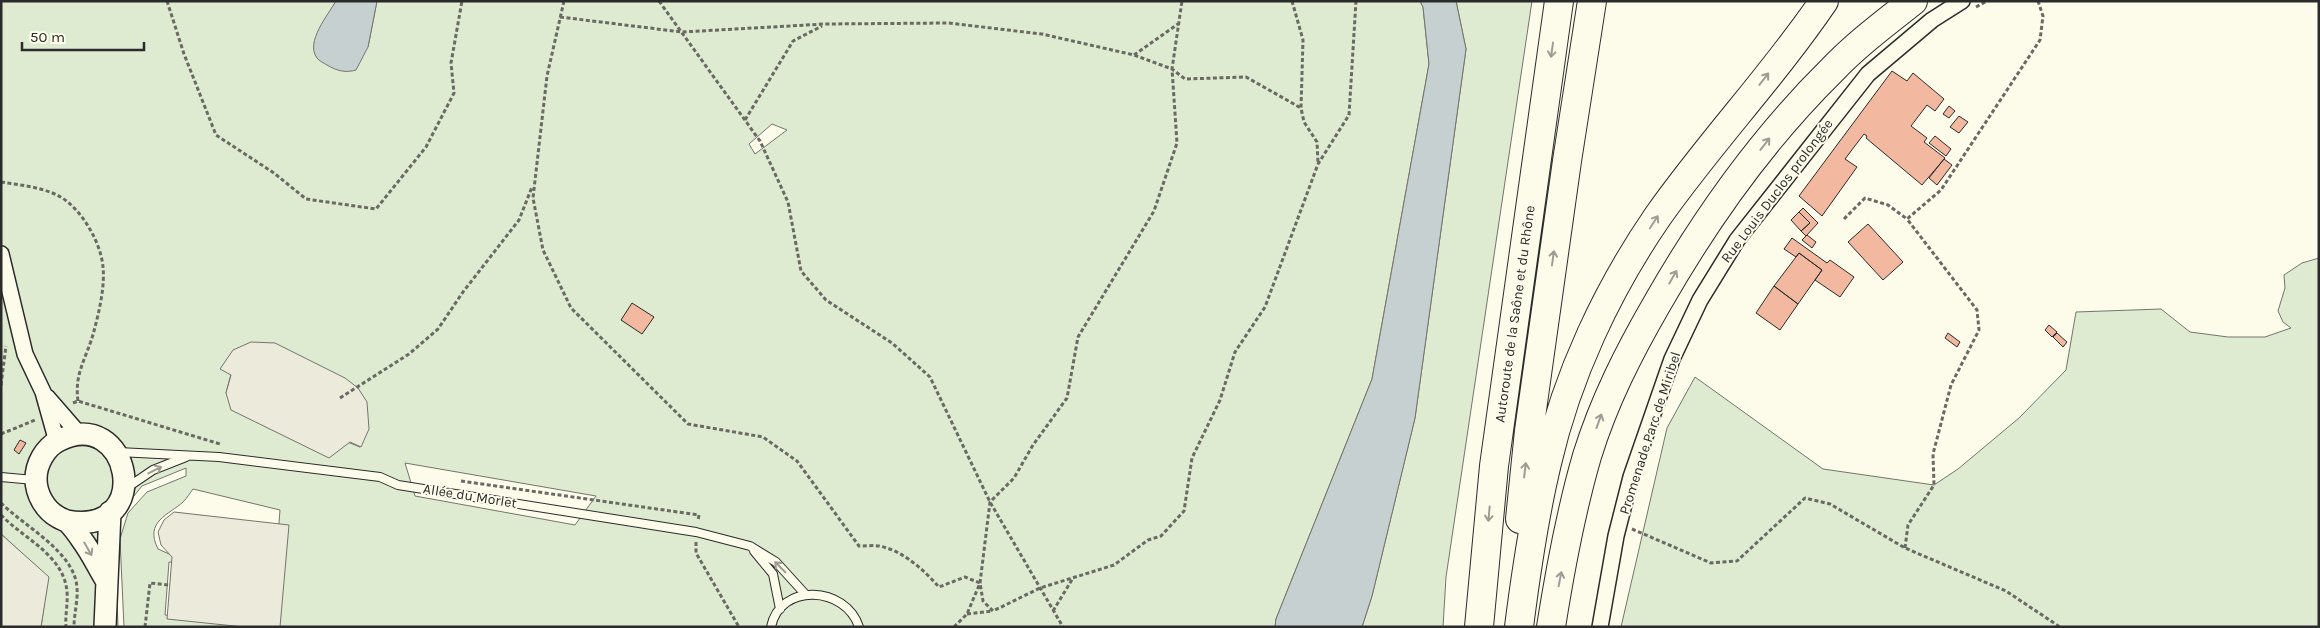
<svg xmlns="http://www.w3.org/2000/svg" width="2320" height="628" viewBox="0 0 2320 628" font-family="Karla,sans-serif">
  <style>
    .green { fill: #deebd1; stroke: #74746e; fill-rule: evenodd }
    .parking { fill: #eceadb; stroke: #74746e }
    .water { fill: #c7d0d0; stroke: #74746e }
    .building { fill: #f2b8a0; stroke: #2b2b2b }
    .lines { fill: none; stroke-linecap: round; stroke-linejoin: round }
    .lane-casing { stroke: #2b2b2b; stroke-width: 10 }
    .street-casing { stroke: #2b2b2b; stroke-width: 18 }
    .secondary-casing { stroke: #2b2b2b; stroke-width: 24 }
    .highway-casing { stroke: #2b2b2b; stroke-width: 30 }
    .path { stroke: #6a6964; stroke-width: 3; stroke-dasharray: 4 2.5; stroke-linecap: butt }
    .lane { stroke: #fdfbea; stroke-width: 8 }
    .street { stroke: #fdfbea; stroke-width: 15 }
    .secondary { stroke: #fdfbea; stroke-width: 21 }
    .highway { stroke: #fdfbea; stroke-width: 28 }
    .oneway { stroke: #9e9d94 }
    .labels { text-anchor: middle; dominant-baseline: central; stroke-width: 4; stroke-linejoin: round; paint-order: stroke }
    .street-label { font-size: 14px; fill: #2b2b2b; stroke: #fdfbea }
  </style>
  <rect width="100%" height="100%" fill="#fdfbea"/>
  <path class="green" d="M1 1H336L326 19 368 47 377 1H1420L1423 7 1429 64 1372 379 1276 619 1275 627H124L120 539 128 513 147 492 186 476V468L142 486 121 512 115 536 118 627H41L48 577 1 534ZM772 124 787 130 755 154 749 144ZM231 374 360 447 226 393ZM405 463 596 496 575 525 415 496ZM193 489 280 510 276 562 169 554 158 549C144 521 169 515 183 502 187 498 190 493 193 489ZM169 562 275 572 270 627 165 615Z
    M1456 1H1532L1446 577 1443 627H1362L1372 596 1415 418 1466 49Z
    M2319 258V627H1621L1667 428 1695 377 1823 469 1934 485 1958 469 2019 418 2066 370 2076 312 2161 309 2190 332 2228 337H2265L2291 328 2283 322 2278 311 2285 288 2284 275 2302 263Z"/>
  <path class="parking" d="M251 342 275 343 345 378 358 388 367 402 369 429 361 447 350 442 329 458 231 410 226 393 231 375 220 369 233 350Z
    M174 512 289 525 280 627H244L167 619 172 557 161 545 158 532 164 520Z
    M1 534 49 577 41 627H1Z"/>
  <path class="water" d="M336 1H377L368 47 356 70C346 73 337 71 327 65 324 63 319 61 317 58 305 42 328 15 336 1Z
    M1420 1H1456L1466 49 1415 418 1372 596 1362 627H1275L1276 619 1372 379 1429 64 1423 7Z"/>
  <path class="building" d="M1892 71 1907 81 1913 73 1944 99 1935 111 1927 105 1911 126 1927 138 1924 142 1945 158 1922 185 1866 138 1867 136 1864 134 1845 159 1857 167 1822 216 1799 196Z
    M1949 106 1955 111 1949 118 1943 114Z
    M1959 116 1968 122 1959 133 1950 127Z
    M1935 136 1951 149 1946 156 1929 143Z
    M1944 159 1952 165 1937 185 1929 178Z
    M1803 208 1818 223 1806 236 1801 231 1810 223 1799 212Z
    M1799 212 1810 223 1801 231 1791 220Z
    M1868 224 1903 262 1883 280 1848 242Z
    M1807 235 1816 242 1812 248 1802 240Z
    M1792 238 1827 263 1830 260 1854 277 1840 297 1815 280 1822 270 1799 253 1796 257 1784 249Z
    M1799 253 1822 270 1798 304 1774 286Z
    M1774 286 1798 304 1780 330 1756 313Z
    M632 303 654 317 642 334 621 320Z
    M2049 325 2057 332 2052 337 2045 330Z
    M1948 333 1960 342 1957 347 1945 338Z
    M2057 333 2067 342 2063 347 2053 337Z
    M20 440 26 443 19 454 14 450Z"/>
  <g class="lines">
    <defs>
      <path id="lane" d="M118 452 219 457 380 477 398 485 696 532 750 546 776 562 806 595
        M1 477 34 480
        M125 489 153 470 186 457
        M754 551 773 574 780 609
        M771 627C780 582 846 586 859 627"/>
      <path id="street" d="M1 254 25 354 43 392 57 442
        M47 397 80 435
        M1600 627 1616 536 1631 477 1672 359 1700 300 1737 240 1868 74 1932 20 1962 1"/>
      <path id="secondary" d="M67 521C157 537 130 403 58 441 45 448 36 464 36 479 36 494 45 510 58 517 61 519 65 520 68 522 73 527 78 534 82 540 91 552 98 567 106 580
        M105 627 110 512"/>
      <path id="highway" d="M1520 519 1529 431 1567 161 1592 1
        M1479 627 1494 466 1559 1
        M1519 627C1526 572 1534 517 1547 463 1567 376 1607 290 1658 216 1710 142 1773 76 1824 1
        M1551 627C1560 570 1571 511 1587 456 1604 401 1629 352 1658 302 1706 218 1763 138 1832 70 1857 44 1885 23 1913 1"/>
    </defs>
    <use href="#lane" class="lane-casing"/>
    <use href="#street" class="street-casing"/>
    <use href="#secondary" class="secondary-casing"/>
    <use href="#highway" class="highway-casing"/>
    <path class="path" d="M167 1 184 54 216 135 274 173 306 199 376 209 426 147 454 93 451 63 462 1
      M564 1 547 76 533 198 543 250 571 308 688 424 763 437 797 461 859 546C866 546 873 545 879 546 902 550 924 570 939 587L965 577 980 583 983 601 993 611 1040 588 1114 565 1148 540 1161 536 1184 511 1192 458 1220 400 1235 352 1265 307 1318 164 1349 115 1356 1
      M659 1 760 141 788 202 801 271 826 300 892 343 930 377 990 502 1063 627
      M1292 1 1303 40 1301 108 1304 122 1317 142 1318 163
      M1976 7 1987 1
      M560 17 682 32 825 24 948 23 1042 34 1134 55 1172 69 1185 79 1246 77 1301 108
      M1134 55 1178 24
      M745 120 793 41 822 26
      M1 182C20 185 40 187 57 195 80 206 101 242 103 267 105 287 99 312 94 331 87 358 74 372 78 401
      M1844 219 1865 198 1888 205 1907 219
      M1 385 6 346
      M340 398 409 354 438 329 463 292 519 220 532 187
      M73 403 78 401 220 444
      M1 434 35 420
      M461 481 699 515 698 521
      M1 503C25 527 75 552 77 588 78 601 74 614 74 627
      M1 515C24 539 64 555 67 592 68 604 65 615 66 627
      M1632 529 1711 563 1737 561 1805 498 1830 504 1905 548 2006 591 2060 627
      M696 542V553L739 627
      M1905 548 1908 525 1934 485 1933 454 1951 385 1979 330 1977 310 1907 219 1941 190 2040 40 2043 16 2038 1
      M1053 611 1073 578
      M967 614 992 611
      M145 627 150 583 169 585
      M954 627 967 614 980 583 990 502 1014 478 1033 445 1067 398 1078 337 1154 211 1177 143 1172 69 1182 1"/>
    <use href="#lane" class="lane"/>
    <use href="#street" class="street"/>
    <use href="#secondary" class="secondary"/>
    <use href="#highway" class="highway"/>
  </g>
  <defs><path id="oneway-shaft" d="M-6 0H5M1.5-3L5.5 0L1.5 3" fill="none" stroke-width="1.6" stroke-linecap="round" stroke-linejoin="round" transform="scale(1.25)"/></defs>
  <g class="oneway">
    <use href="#oneway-shaft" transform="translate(1552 50) rotate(98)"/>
    <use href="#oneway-shaft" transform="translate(1764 79) rotate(-52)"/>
    <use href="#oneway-shaft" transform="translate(1765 144) rotate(-52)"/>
    <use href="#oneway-shaft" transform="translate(1654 222) rotate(-57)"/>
    <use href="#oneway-shaft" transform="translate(1553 258) rotate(-82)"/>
    <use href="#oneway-shaft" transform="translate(1673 277) rotate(-60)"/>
    <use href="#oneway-shaft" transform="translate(1599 421) rotate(-70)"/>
    <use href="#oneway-shaft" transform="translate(155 470) rotate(-27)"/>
    <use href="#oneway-shaft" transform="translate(1525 470) rotate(-83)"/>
    <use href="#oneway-shaft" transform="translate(1489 514) rotate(95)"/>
    <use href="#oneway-shaft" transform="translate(88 549) rotate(60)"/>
    <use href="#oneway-shaft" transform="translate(780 567) rotate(-135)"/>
    <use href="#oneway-shaft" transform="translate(1560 579) rotate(-79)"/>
  </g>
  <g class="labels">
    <g class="street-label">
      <text transform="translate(1777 191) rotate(-53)">Rue Louis Duclos prolongée</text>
      <text transform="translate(1515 314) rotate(-82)">Autoroute de la Saône et du Rhône</text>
      <text transform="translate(1650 433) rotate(-72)">Promenade Parc de Miribel</text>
      <text transform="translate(470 496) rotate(9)">Allée du Morlet</text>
    </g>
  </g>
  <rect width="2320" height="628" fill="none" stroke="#2b2b2b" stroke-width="5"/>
  <path d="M22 42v8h122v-8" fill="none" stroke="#2b2b2b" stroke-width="2.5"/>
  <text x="30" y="42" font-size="15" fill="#2b2b2b" stroke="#fdfbea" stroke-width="4" paint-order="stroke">50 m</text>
</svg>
